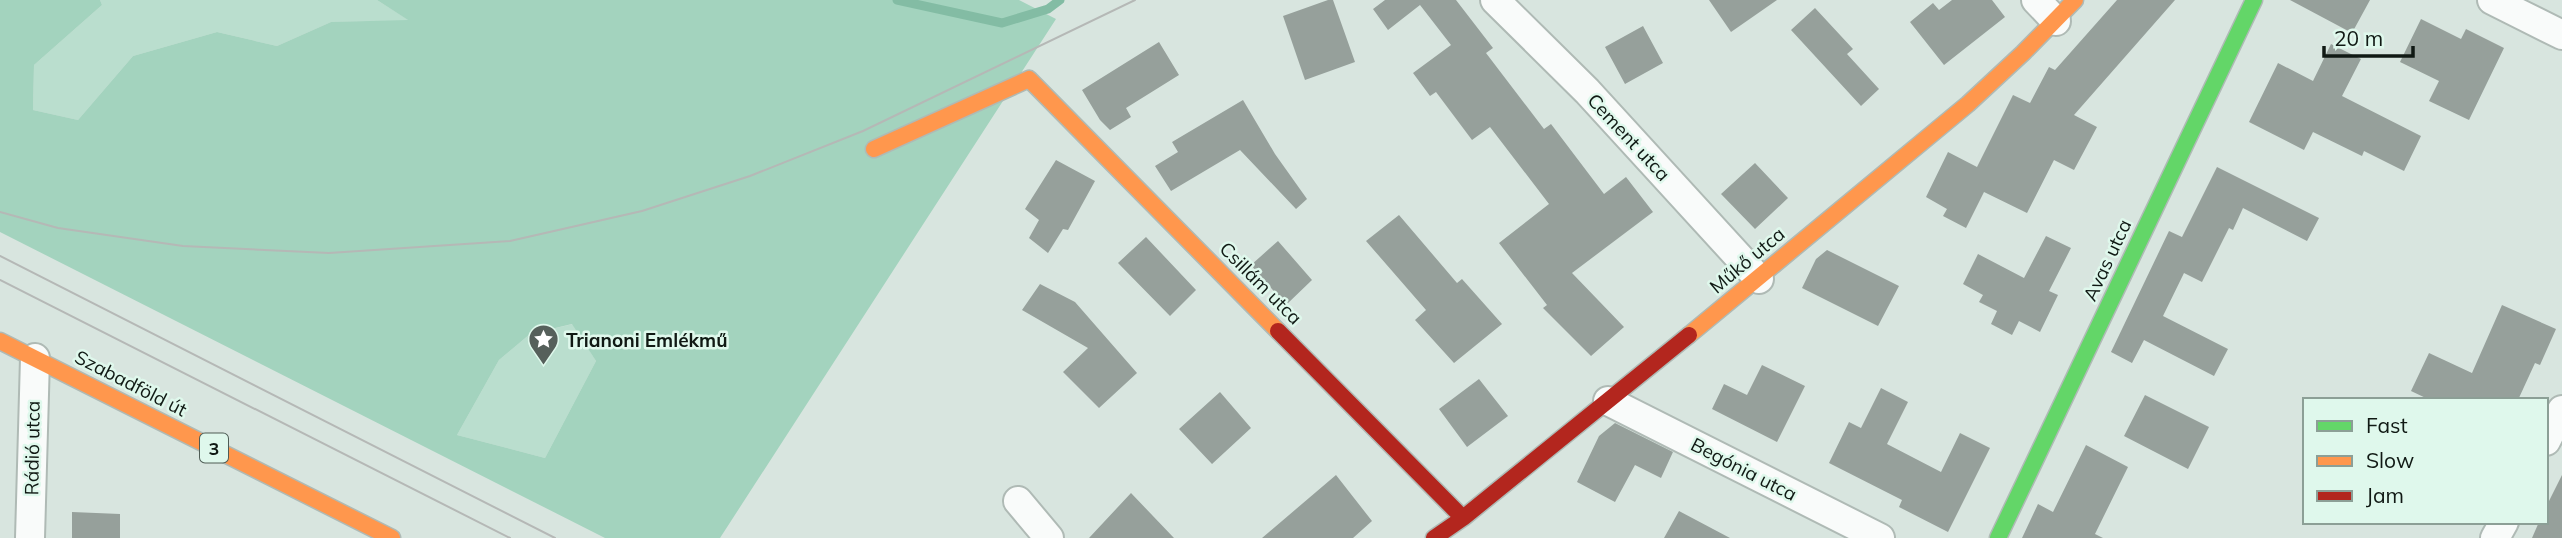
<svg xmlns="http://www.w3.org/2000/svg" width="2562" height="538" viewBox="0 0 2562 538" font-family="Mulish,sans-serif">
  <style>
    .green { fill: #badece }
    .forest { fill: #a3d3be; fill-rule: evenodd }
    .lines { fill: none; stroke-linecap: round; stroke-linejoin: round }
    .stream { stroke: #83bca4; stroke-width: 9 }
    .building { fill: #96a09b }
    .street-casing { stroke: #afbab5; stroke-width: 32 }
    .fast-casing { stroke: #afbab5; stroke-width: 19 }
    .slow-casing { stroke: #afbab5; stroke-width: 19 }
    .jam-casing { stroke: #afbab5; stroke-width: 19 }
    .street { stroke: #f9fbfa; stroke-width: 28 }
    .fast { stroke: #63d668; stroke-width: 16 }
    .slow { stroke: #ff974d; stroke-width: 16 }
    .jam { stroke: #b3261e; stroke-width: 16 }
    .tram { stroke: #b5b8b6; stroke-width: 2 }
    .labels { text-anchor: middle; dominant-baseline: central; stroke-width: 5; stroke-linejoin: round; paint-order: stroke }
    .shield { fill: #dff8ec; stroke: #4e5c55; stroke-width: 2 }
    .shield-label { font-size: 18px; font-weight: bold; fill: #101914 }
    .street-label { font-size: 19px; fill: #101914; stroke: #dff8ec }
    .poi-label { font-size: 19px; font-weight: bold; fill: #101914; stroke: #dff8ec; text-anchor: start }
  </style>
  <rect width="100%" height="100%" fill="#d8e5df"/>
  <path class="green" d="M100 0H377L410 21 331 22 277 46 217 32 133 56 78 120 33 110 34 65 102 5Z
    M573 324 596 361 545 458 457 435 499 360 530 334Z"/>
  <path class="forest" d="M0 0H100L102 5 34 65 33 110 78 120 133 56 217 32 277 46 331 22 408 20 377 0H1019L1056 19 720 538H605L0 232ZM572 324 596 361 545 458 457 435 499 360 530 334Z"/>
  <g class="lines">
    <path class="stream" d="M897 0 1002 23 1048 9 1060 0"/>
  </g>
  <path class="building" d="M1328 0H1333L1355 62 1305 80 1283 16Z
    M1385 0H1456L1493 48 1486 53 1544 129 1551 124 1604 194 1626 177 1653 212 1572 273 1624 327 1591 356 1543 308 1547 305 1499 243 1549 204 1490 127 1472 140 1436 92 1430 96 1413 73 1451 45 1420 5 1388 30 1373 9Z
    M1709 0H1777L1731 32Z
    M1952 0H1992L2005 17 1944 65 1910 22 1933 3 1939 10Z
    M2117 0H2175L2074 115 2097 127 2074 170 2054 160 2027 213 1984 192 1966 228 1943 216 1947 209 1926 197 1948 152 1977 167 2013 95 2030 103 2049 67 2055 70Z
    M2290 0H2370L2352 33Z
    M1815 8 1853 49 1847 54 1879 89 1861 106 1791 30Z
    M2421 19 2461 39 2466 29 2504 48 2469 120 2429 101 2439 81 2400 62Z
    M1643 26 1663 63 1625 84 1605 47Z
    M1159 42 1179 75 1126 108 1131 117 1110 130 1100 120 1082 90Z
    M2331 44 2361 59 2342 96 2421 136 2404 171 2364 151 2362 156 2313 132 2304 150 2249 122 2278 63 2313 81Z
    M1243 100 1275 154 1307 199 1296 209 1240 150 1171 191 1155 166 1178 152 1172 142Z
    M1056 160 1095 181 1068 230 1063 229 1048 253 1029 238 1039 220 1025 209Z
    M1755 163 1788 198 1755 229 1721 194Z
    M2217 167 2319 218 2307 241 2243 208 2233 230 2229 228 2202 282 2184 273 2163 316 2228 349 2214 376 2144 340 2132 363 2111 352 2169 231 2182 237Z
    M1399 215 1457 283 1462 279 1502 324 1454 363 1415 320 1426 310 1366 241Z
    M2046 236 2071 248 2049 291 2058 295 2040 332 2019 321 2012 335 1991 324 1997 311 1979 302 1983 295 1963 284 1978 254 2024 278Z
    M1146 237 1196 290 1170 316 1118 263Z
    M1278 241 1312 280 1286 305 1251 265Z
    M1827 250 1899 286 1878 326 1802 288 1816 259Z
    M1040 284 1075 302 1137 373 1099 408 1063 372 1088 348 1022 310Z
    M2502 305 2556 329 2540 365 2535 363 2518 400H2430L2411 391 2429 353 2472 373Z
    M1762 365 1805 386 1777 442 1712 409 1724 384 1747 395Z
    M1479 379 1508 416 1467 447 1439 409Z
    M1881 388 1908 402 1887 444 1941 472 1960 433 1990 448 1948 532 1899 507 1902 500 1829 463 1849 422 1861 428Z
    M1220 392 1251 428 1212 464 1179 429Z
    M2145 395 2209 427 2188 469 2124 436Z
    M1615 423 1673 452 1661 478 1635 465 1615 502 1577 482 1599 436Z
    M2086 445 2128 467 2095 534 2103 538H2022L2038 504 2053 512Z
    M1336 475 1372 521 1353 538H1262Z
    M2562 475V538H2532L2539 522H2546V507Z
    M1131 493 1174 538H1089Z
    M1679 511 1730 538H1664Z
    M72 512 120 514V538H72Z"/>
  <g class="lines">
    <defs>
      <path id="street" d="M1495 0 1587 91 1759 279
        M2036 0 2056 21
        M2492 0 2562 35
        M1608 401 1880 538
        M2546 441 2562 410
        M1018 501 1049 538
        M30 538 35 358
        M2495 538 2504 522"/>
      <path id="fast" d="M1998 538 2254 0"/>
      <path id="slow" d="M874 149 1029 79 1278 331
        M1689 335 1968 104 2023 53 2075 0
        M0 341 392 538"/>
      <path id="jam" d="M1278 331 1463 518
        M1434 538 1463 518 1689 335"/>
    </defs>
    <use href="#street" class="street-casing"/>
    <use href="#fast" class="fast-casing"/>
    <use href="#slow" class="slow-casing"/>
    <use href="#jam" class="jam-casing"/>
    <use href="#street" class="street"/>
    <use href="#fast" class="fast"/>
    <use href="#slow" class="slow"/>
    <use href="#jam" class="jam"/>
    <path class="tram" d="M0 212 58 228 183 246 329 253 510 241 642 211 750 176 863 131 1135 0
      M0 256 555 538
      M0 280 510 538"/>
  </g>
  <defs>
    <symbol id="sight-pin" viewBox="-11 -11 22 30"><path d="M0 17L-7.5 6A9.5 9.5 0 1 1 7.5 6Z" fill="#56605b" stroke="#dff8ec"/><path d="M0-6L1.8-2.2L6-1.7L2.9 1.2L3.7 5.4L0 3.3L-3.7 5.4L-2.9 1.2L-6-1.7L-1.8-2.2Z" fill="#fff"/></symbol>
  </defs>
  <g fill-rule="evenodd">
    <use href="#sight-pin" x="526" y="322" width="35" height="47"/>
  </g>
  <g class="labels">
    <rect class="shield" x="200" y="433.5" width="28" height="29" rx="5"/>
    <g class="shield-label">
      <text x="214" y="448">3</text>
    </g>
    <g class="street-label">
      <text transform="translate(1629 137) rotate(47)">Cement utca</text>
      <text transform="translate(1747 260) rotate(-40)">Műkő utca</text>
      <text transform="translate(2107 260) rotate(-65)">Avas utca</text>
      <text transform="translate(1261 283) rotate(45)">Csillám utca</text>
      <text transform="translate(131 383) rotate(27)">Szabadföld út</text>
      <text transform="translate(32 448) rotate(-89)">Rádió utca</text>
      <text transform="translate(1744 469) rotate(27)">Begónia utca</text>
    </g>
    <g class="poi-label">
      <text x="566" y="340">Trianoni Emlékmű</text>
    </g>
  </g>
  <rect x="2303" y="398" width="245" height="126" fill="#dff8ec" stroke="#8c9f96" stroke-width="2"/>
  <rect x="2317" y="421" width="35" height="10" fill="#63d668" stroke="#8c9f96" stroke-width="2"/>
  <text x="2366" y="433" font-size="21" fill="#101914">Fast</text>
  <rect x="2317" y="456" width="35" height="10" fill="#ff974d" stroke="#8c9f96" stroke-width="2"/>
  <text x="2366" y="468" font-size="21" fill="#101914">Slow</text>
  <rect x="2317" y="491" width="35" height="10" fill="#b3261e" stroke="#8c9f96" stroke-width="2"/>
  <text x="2366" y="503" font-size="21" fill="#101914">Jam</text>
  <path d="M2324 46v10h89v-10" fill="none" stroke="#101914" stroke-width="3.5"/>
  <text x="2334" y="46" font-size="21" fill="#101914" stroke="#dff8ec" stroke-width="5" paint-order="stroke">20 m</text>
</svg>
